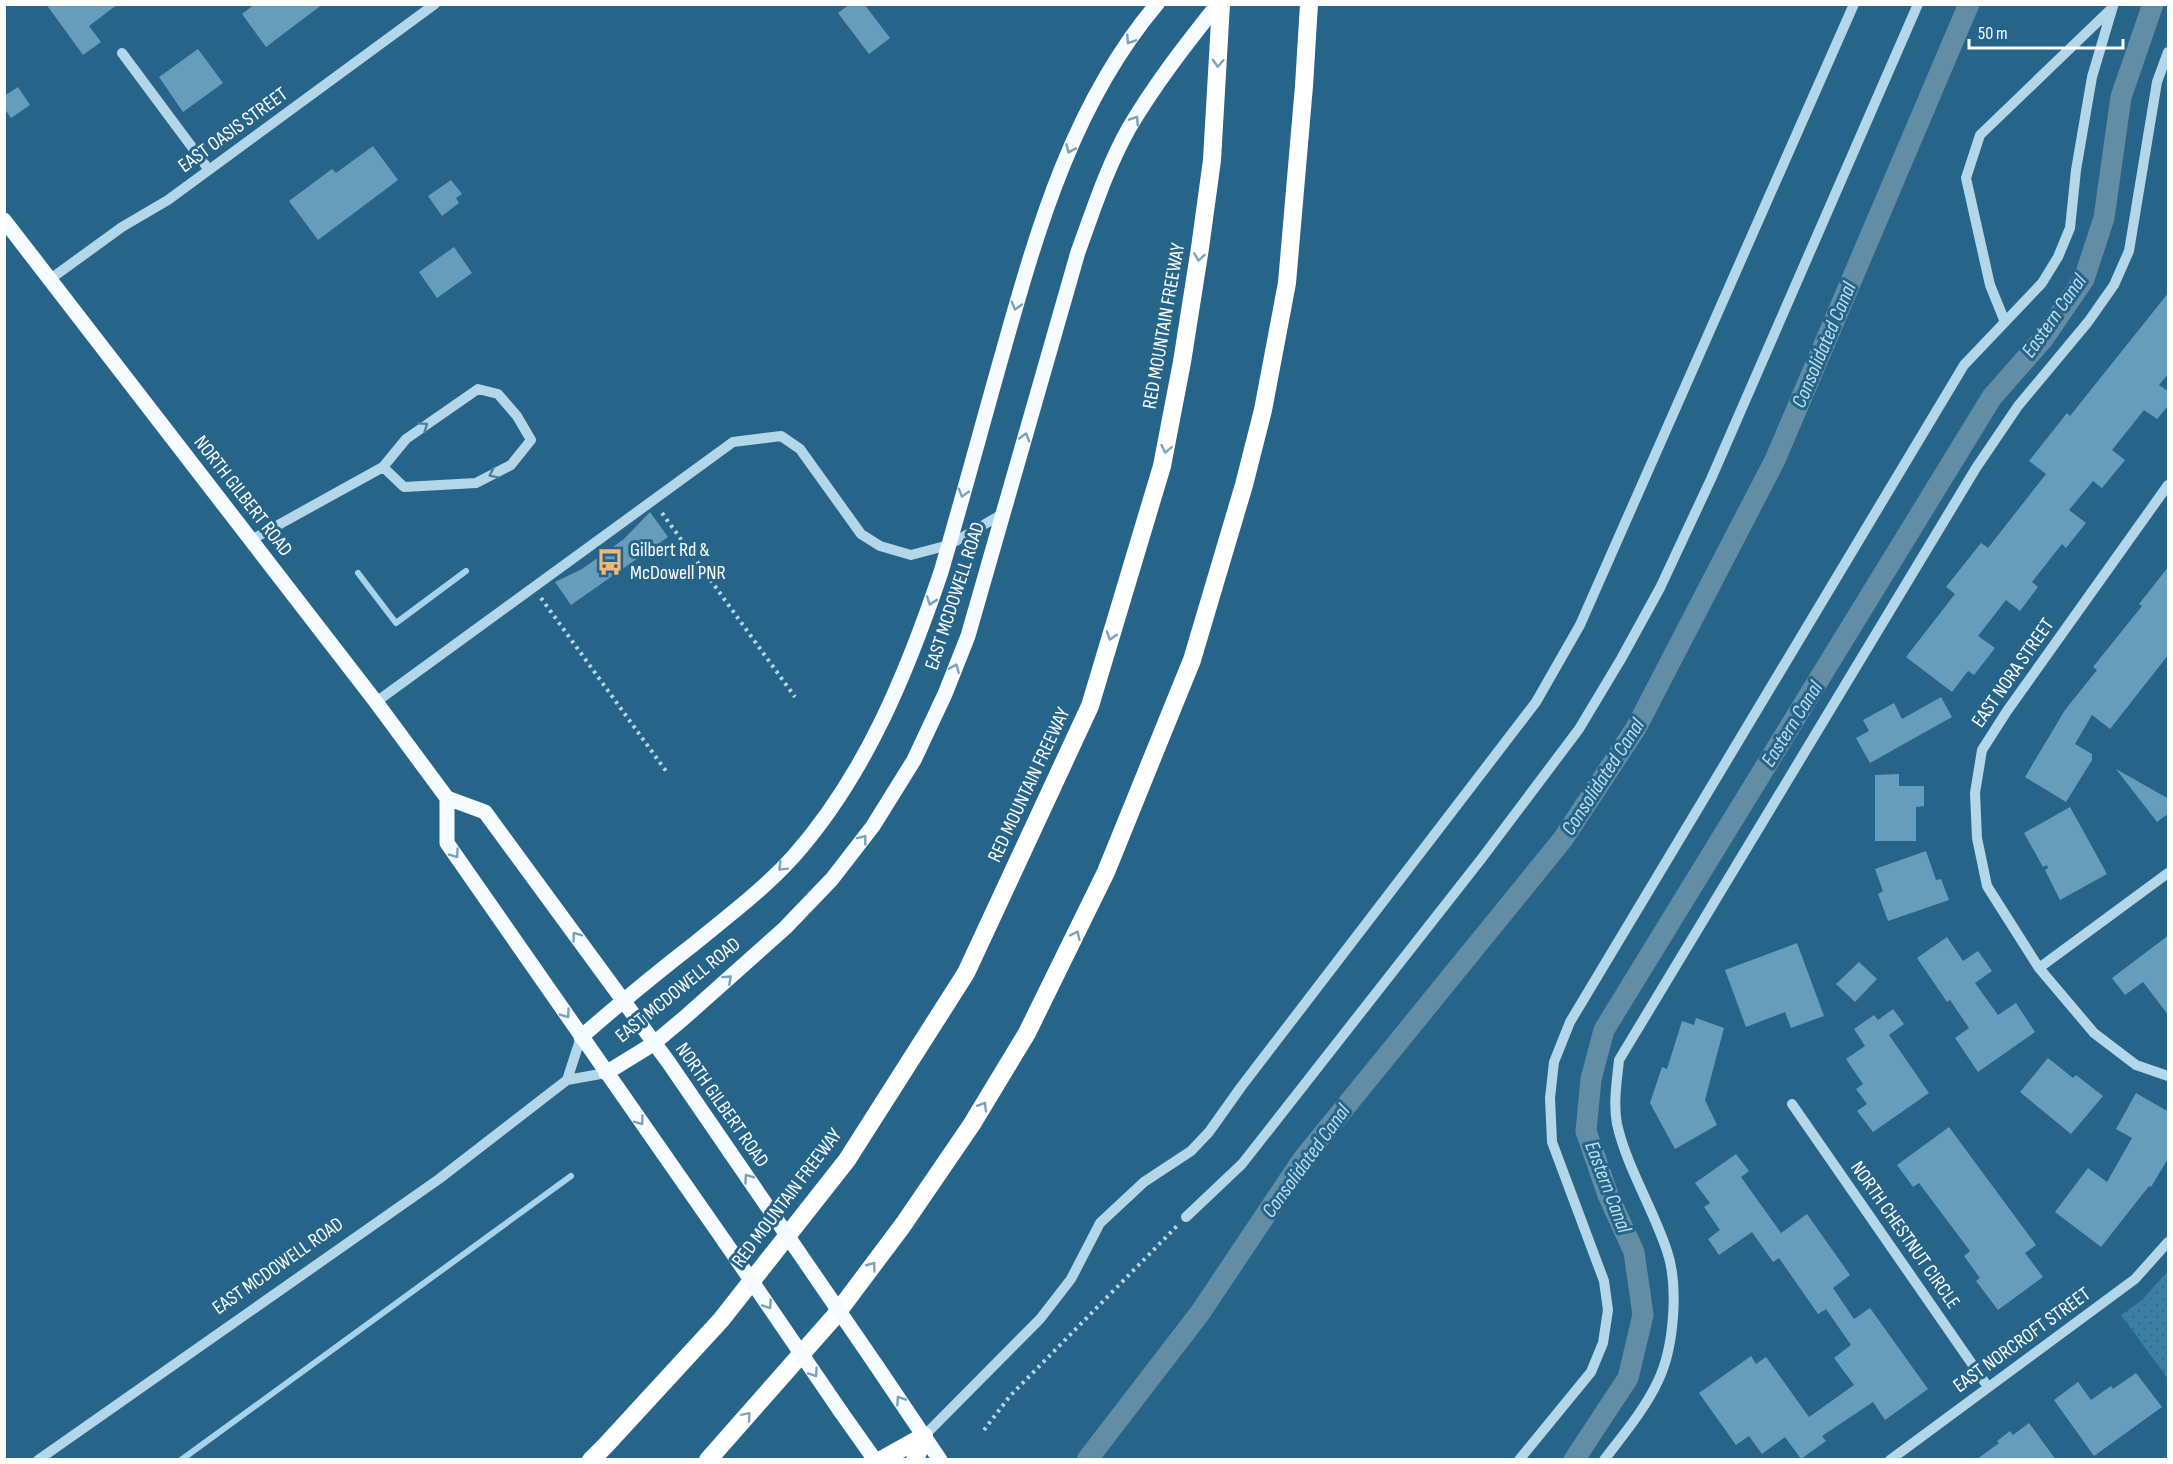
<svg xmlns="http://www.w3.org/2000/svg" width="2173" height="1464" viewBox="0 0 2173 1464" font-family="'Sofia Sans Condensed',sans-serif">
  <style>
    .park { fill: url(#park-dots) }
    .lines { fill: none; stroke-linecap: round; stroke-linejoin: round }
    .stream { stroke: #a7d3ea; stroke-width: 6 }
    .canal { stroke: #638da4; stroke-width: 21 }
    .building { fill: #669dbb }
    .path { stroke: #b3d6e9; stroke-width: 4; stroke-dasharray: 3 4.5; stroke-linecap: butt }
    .minor { stroke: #b3d6e9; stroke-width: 10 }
    .major { stroke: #f5fbfe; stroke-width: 15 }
    .highway { stroke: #fff; stroke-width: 18 }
    .major-bridge { stroke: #f5fbfe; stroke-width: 15 }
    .oneway { stroke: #79a1b8 }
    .oneway2 { stroke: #7da3b8 }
    .oneway3 { stroke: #4981a1 }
    .labels { text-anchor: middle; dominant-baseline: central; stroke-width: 6; stroke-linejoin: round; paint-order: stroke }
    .street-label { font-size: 20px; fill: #fff; stroke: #266589 }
    .poi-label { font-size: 20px; fill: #fff; stroke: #266589; text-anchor: start }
    .water-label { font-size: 21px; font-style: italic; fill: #bedff0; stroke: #266589 }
  </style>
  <defs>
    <pattern id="park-dots" width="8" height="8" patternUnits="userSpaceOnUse" patternTransform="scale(1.5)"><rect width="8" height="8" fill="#3a80a5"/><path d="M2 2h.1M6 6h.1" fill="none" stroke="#42697d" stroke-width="1.8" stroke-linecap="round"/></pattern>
  </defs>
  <rect width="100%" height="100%" fill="#266589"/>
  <path class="park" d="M2168 1271V1379L2121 1315 2142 1300Z"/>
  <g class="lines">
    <path class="stream" d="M358 573 396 623 466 571
      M181 1460 571 1176"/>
    <path class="canal" d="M1087 1460 1200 1313 1303 1159 1563 839 1636 728 1775 460 1969 4
      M1574 1460 1628 1378 1643 1315 1634 1252 1608 1195 1586 1131 1591 1079 1604 1030 1992 397 2043 339 2084 279 2104 218 2121 97 2153 4"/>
  </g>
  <path class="building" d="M46 4H118L89 26 101 42 83 55Z
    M255 4H323L266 47 242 14Z
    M850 4H864L890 38 869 54 838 13Z
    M198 49 223 83 183 112 159 77Z
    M18 87 30 105 11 118 4 108V96Z
    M373 146 398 180 318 240 289 201 332 169 336 173Z
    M451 180 462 194 456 198 459 203 442 216 428 196Z
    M454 247 472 273 437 298 419 272Z
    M2169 292V373L2159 385 2169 392V405L2157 419 2144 410 2112 450 2125 460 2102 488 2093 481 2069 510 2086 523 2066 548 2062 544 2032 582 2038 587 2020 611 2006 600 1978 636 1995 648 1974 675 1968 671 1952 692 1906 657 1955 594 1946 587 1981 543 1988 548 2046 474 2029 461 2067 413 2070 416Z
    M650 512 668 537 571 605 555 582 582 569 624 539Z
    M2169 566V654L2110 729 2092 715 2075 744 2092 754V760L2066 802 2025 777 2065 710 2097 670 2093 667 2142 606 2139 604Z
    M1941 697 1952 717 1870 763 1856 738 1869 731 1863 720 1894 703 1902 719Z
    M2116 769 2169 799V813L2157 822Z
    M1899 774V786H1924V806L1916 807V841H1875V775Z
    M2070 807 2107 874 2060 900 2045 870 2048 868 2047 865 2043 867 2024 833Z
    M1926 851 1936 880 1941 879 1949 900 1888 921 1878 894 1883 891 1875 869Z
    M2169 935V1016L2143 982 2125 995 2112 978Z
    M1947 937 1963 961 1978 951 1992 971 1975 983 1998 1015 2016 1003 2035 1032 1978 1072 1955 1038 1969 1028 1950 1000 1947 1002 1917 958Z
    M1797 943 1824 1016 1791 1028 1785 1012 1746 1027 1725 970Z
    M1859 962 1877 979 1855 1002 1836 984Z
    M1893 1009 1904 1024 1889 1035 1929 1093 1873 1132 1857 1111 1867 1104 1856 1089 1863 1084 1846 1059 1865 1046 1854 1029 1874 1015 1878 1020Z
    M1696 1018 1724 1028 1705 1100 1717 1125 1675 1149 1650 1103 1662 1067 1667 1069 1682 1021 1694 1025Z
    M2048 1058 2073 1078 2076 1075 2103 1096 2071 1134 2020 1092Z
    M2136 1093 2169 1112V1157L2151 1187 2149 1186 2101 1247 2055 1212 2088 1168 2107 1182 2132 1138 2116 1129Z
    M1949 1127 2036 1245 2025 1253 2043 1277 1998 1310 1976 1281 1980 1278 1964 1256 1970 1251 1919 1183 1913 1187 1897 1165Z
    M1736 1154 1749 1171 1741 1177 1781 1233 1807 1214 1850 1275 1833 1288 1854 1319 1870 1308 1928 1389 1885 1420 1873 1402 1822 1436 1826 1441 1801 1459 1785 1437 1762 1454 1749 1436 1736 1445 1699 1393 1751 1356 1756 1364 1766 1357 1809 1417 1854 1385 1834 1358 1851 1345 1826 1309 1818 1314 1779 1258 1773 1262 1752 1232 1719 1255 1708 1239 1720 1230 1704 1207 1710 1203 1695 1183Z
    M2136 1373 2162 1407 2094 1456 2054 1400 2078 1382 2091 1400 2111 1386 2113 1389Z
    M2029 1423 2056 1460H1976L1999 1443 1997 1441 2010 1431 2013 1435Z"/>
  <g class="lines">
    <path class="path" d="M662 513 795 697
      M541 598 666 771
      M984 1430 1010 1396 1177 1226"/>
    <path class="minor" d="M122 53 209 170
      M49 280 122 227 168 200 435 4
      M2005 322 1990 285 1966 178 1980 135 2110 10
      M2168 485 2007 711 1982 750 1975 793 1977 838 1987 886 2039 968 2094 1033 2136 1065 2168 1076
      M251 540 383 467 406 439 478 389 498 394 517 416 531 440 511 465 476 483 404 487 383 467
      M376 702 733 442 781 436 800 449 861 534 880 546 911 555 949 545 1004 513
      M2039 968 2168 873
      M567 1080 581 1037
      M1792 1104 1988 1387
      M1186 1217 1242 1164 1482 858 1579 729 1621 659 1660 588 1711 479 1918 4
      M924 1436 1040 1319 1071 1279 1100 1223 1144 1182 1191 1151 1209 1132 1241 1087 1536 702 1580 625 1854 4
      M38 1460 439 1179 567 1080 606 1073
      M1519 1460 1591 1372 1603 1343 1608 1310 1604 1281 1552 1142 1550 1098 1554 1062 1570 1022 1964 365 2042 283 2058 257 2070 228 2076 170 2092 77 2113 6
      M1604 1460C1623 1435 1645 1409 1658 1381 1674 1348 1679 1286 1667 1251 1653 1208 1627 1168 1617 1124 1613 1104 1617 1080 1619 1060L1976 468 2018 406 2088 322 2114 285 2129 251 2157 82 2168 52
      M1890 1460 2135 1279 2168 1242"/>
    <path class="major" d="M4 220 376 702 447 798 485 812 669 1063 730 1152
      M447 798V843L725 1242
      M581 1037C618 1005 655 974 694 944 728 916 763 890 793 857 865 776 907 673 941 572 963 497 983 422 1004 348 1038 227 1074 102 1157 4
      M606 1073 653 1044 684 1018 785 928 832 879 873 826 914 760 945 694 968 636 1078 252C1093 211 1107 167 1129 128 1155 84 1186 44 1218 4
      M876 1365 940 1460
      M841 1412 875 1460"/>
    <path class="highway" d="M591 1460 606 1445 721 1320 847 1160 966 973 1090 706 1162 466 1182 362 1200 248 1212 160 1221 4
      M708 1460 834 1317 903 1225 972 1124 1027 1033 1106 872 1192 660 1244 485 1263 410 1287 283 1304 86 1309 4
      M881 1460 924 1436
      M915 1460 924 1436"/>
    <path class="major-bridge" d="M730 1152 876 1365
      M725 1242 841 1412"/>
  </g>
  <defs><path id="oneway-chevron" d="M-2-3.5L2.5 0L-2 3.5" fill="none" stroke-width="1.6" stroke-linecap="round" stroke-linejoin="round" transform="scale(1.5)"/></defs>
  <g class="oneway">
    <use href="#oneway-chevron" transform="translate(1130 40) rotate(123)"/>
    <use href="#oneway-chevron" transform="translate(1135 120) rotate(-57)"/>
    <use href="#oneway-chevron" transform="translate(1070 149) rotate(114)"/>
    <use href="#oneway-chevron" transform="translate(1016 306) rotate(106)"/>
    <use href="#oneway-chevron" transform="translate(1025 437) rotate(-74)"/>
    <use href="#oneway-chevron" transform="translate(963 493) rotate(106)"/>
    <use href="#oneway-chevron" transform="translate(931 601) rotate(109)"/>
    <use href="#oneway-chevron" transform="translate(955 668) rotate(-68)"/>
    <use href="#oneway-chevron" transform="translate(863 839) rotate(-52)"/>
    <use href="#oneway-chevron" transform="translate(455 854) rotate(55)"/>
    <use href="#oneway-chevron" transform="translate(782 867) rotate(135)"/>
    <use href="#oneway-chevron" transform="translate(576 936) rotate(-126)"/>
    <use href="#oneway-chevron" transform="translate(728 979) rotate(-42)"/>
    <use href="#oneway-chevron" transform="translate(566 1014) rotate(55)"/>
    <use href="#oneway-chevron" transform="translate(640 1121) rotate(54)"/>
    <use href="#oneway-chevron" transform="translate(748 1178) rotate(-125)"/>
    <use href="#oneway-chevron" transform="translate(768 1305) rotate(56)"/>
    <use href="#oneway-chevron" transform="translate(814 1373) rotate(56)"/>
    <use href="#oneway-chevron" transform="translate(900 1400) rotate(-124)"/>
  </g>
  <g class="oneway2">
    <use href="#oneway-chevron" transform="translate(1218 63) rotate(93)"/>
    <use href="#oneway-chevron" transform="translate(1199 257) rotate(99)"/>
    <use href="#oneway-chevron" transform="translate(1166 449) rotate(101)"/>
    <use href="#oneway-chevron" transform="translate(1111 636) rotate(107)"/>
    <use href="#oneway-chevron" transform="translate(1076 935) rotate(-65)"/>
    <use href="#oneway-chevron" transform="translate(983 1106) rotate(-59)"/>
    <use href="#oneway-chevron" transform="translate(872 1266) rotate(-53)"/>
    <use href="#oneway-chevron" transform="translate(747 1416) rotate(-49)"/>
  </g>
  <g class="oneway3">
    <use href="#oneway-chevron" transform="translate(424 426) rotate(-35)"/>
    <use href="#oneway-chevron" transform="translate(493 474) rotate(154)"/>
  </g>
  <defs>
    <symbol id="bus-bare" viewBox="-9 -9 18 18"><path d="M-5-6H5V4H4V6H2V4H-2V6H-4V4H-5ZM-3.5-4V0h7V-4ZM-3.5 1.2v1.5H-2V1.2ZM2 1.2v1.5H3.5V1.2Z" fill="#f2b677" stroke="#266589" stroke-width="2.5" paint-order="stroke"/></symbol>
  </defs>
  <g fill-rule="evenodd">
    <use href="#bus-bare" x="591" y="543" width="38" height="38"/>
  </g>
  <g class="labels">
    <g class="street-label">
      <text transform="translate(233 130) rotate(-36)">EAST OASIS STREET</text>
      <text transform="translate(1164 326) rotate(-80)">RED MOUNTAIN FREEWAY</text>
      <text transform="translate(243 496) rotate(52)">NORTH GILBERT ROAD</text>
      <text transform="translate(955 596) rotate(-72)">EAST MCDOWELL ROAD</text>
      <text transform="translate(2013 673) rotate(-55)">EAST NORA STREET</text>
      <text transform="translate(1029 785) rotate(-65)">RED MOUNTAIN FREEWAY</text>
      <text transform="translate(678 990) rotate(-39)">EAST MCDOWELL ROAD</text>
      <text transform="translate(722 1105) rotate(55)">NORTH GILBERT ROAD</text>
      <text transform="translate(787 1198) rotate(-53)">RED MOUNTAIN FREEWAY</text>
      <text transform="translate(1905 1235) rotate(55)">NORTH CHESTNUT CIRCLE</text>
      <text transform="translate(278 1266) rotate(-35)">EAST MCDOWELL ROAD</text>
      <text transform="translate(2022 1340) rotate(-36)">EAST NORCROFT STREET</text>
    </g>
    <g class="poi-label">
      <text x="630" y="550">Gilbert Rd &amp;<tspan x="630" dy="23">McDowell PNR</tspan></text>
    </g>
    <g class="water-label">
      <text transform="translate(2054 316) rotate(-55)">Eastern Canal</text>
      <text transform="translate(1824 345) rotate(-67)">Consolidated Canal</text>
      <text transform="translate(1792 724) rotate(-58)">Eastern Canal</text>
      <text transform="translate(1603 777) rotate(-57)">Consolidated Canal</text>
      <text transform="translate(1306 1161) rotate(-54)">Consolidated Canal</text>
      <text transform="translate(1608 1187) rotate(69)">Eastern Canal</text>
    </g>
  </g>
  <rect width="2173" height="1464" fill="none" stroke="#ffffff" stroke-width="12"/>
  <path d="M1969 39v9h154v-9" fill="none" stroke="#ffffff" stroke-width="3"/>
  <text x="1978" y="39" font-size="18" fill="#ffffff" stroke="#266589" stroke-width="4.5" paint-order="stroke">50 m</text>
</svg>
